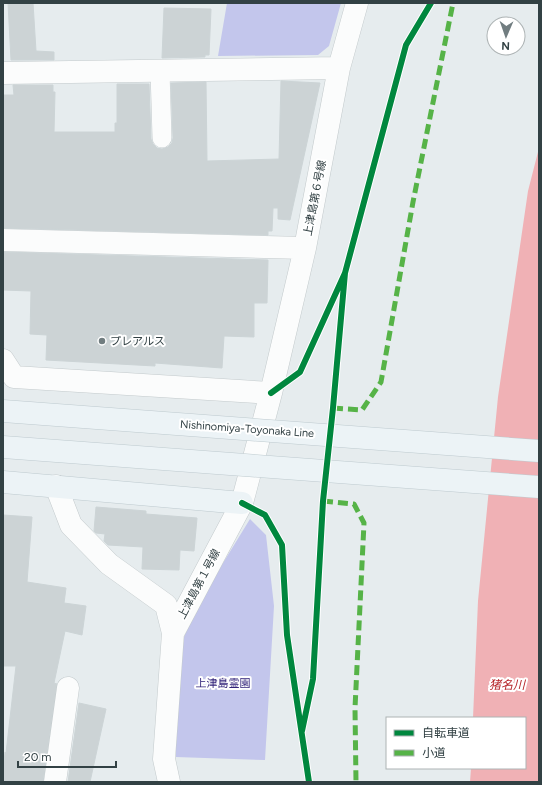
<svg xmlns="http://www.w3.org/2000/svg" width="542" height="785" viewBox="0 0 542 785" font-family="Figtree,'Noto Sans JP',sans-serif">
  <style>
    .green { fill: #c3c6ec }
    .water { fill: #f0b1b5 }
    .building { fill: #ccd3d5; stroke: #ccd4d6 }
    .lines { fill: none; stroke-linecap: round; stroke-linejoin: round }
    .lane-casing { stroke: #c3cacc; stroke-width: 20 }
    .street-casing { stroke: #c3cacc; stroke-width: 23 }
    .secondary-casing { stroke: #becacf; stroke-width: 23 }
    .lane { stroke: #fbfcfc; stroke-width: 19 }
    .street { stroke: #fbfcfc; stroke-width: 22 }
    .secondary { stroke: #ecf3f6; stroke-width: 22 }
    .secondary-bridge-casing { stroke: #becacf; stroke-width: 23; stroke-linecap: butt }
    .secondary-bridge { stroke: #ecf3f6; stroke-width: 22 }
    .quiet { stroke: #56b347; stroke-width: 5; stroke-dasharray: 10 5; stroke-linecap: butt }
    .cycleway-casing { stroke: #fff; stroke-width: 8 }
    .cycleway { stroke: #00873e; stroke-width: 6 }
    .poi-dot { fill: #717d80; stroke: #fff; stroke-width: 1.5 }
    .labels { text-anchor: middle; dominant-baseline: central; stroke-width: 4; stroke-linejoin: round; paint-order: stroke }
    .street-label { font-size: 11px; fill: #324144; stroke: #fff }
    .poi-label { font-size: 11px; fill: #324144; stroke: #fff; text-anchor: start }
    .park-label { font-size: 11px; fill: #312279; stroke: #fff }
    .water-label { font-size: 12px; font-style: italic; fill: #b62529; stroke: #fff }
  </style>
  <rect width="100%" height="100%" fill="#e6ecee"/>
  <path class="green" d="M227 3H341L329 46 318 55 218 56Z
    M250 519 266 535 274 606 265 760 176 757V679L184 637 196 607Z"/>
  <path class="water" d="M539 148V782H470L471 768H525V718H473L478 601 498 397 528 191Z"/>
  <path class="building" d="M8 3H33L36 51 54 52V60H11Z
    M164 8 211 9 209 55H205V57L162 58Z
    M281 81 320 83 290 220 278 219V208H273L272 231H268V235L3 228V95H14L13 85H53V92H55L54 132H115V123H117V84H149L151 139 153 144 157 148 162 149 168 147 172 143 173 138 171 83 206 82 207 161 279 159Z
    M3 252 268 260 267 303H254V337L224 336 222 368 155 363V366L46 360 47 335 30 334 31 291 3 290Z
    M96 507 146 511V514L197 518 194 551 180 550 179 570 142 569 143 547 108 545 104 541 105 534 96 533 94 531Z
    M3 515 32 517 27 582 66 588 64 603 86 606 82 635 65 631 54 683 57 684 43 782H3V771L5 752 6 753 16 666H3Z
    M79 703 106 709 90 782H68Z"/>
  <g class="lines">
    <defs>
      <path id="lane" d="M160 71 162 138"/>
      <path id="street" d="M3 73 339 68
        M3 240 305 248
        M3 360 14 377 271 393
        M56 486 71 525 109 564 166 605 173 633
        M55 782 68 688
        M169 782 164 759 173 633 242 503 271 393 305 248 339 68 357 3"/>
      <path id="secondary" d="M3 482 242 503"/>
    </defs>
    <use href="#lane" class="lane-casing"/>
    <use href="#street" class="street-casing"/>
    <use href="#secondary" class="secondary-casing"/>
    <use href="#lane" class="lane"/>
    <use href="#street" class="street"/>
    <use href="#secondary" class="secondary"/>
    <defs>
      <path id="secondary-bridge" d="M3 411 539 451
        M3 447 539 487"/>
    </defs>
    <use href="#secondary-bridge" class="secondary-bridge-casing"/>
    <use href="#secondary-bridge" class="secondary-bridge"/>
    <path class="quiet" d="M333 408 362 410 381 382 413 202 453 3
      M323 501 354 504 364 523 355 708 356 782"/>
    <defs>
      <path id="cycleway" d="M271 393 300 372 345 273 406 45 431 3
        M242 503 265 515 282 545 287 635 309 782
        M302 731 313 679 323 501 333 408 345 273"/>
    </defs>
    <use href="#cycleway" class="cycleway-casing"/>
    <use href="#cycleway" class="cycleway"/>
  </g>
  <circle class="poi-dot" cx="102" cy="341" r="4"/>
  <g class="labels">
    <g class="street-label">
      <text transform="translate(315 198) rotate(-79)">上津島第６号線</text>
      <text transform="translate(247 429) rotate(4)">Nishinomiya-Toyonaka Line</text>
      <text transform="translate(199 584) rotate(-62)">上津島第１号線</text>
    </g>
    <g class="poi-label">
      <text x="110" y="341">プレアルス</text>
    </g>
    <g class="park-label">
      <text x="223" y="683">上津島霊園</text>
    </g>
    <g class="water-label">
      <text x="507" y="685">猪名川</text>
    </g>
  </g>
  <rect width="542" height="785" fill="none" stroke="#324144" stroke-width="8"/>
  <rect x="386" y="717" width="140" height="52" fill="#ffffff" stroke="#adb3b4"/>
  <rect x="394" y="730" width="20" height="6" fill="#00873e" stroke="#adb3b4"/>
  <text x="422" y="737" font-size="12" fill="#324144">自転車道</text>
  <rect x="394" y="750" width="20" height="6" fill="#56b347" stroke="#adb3b4"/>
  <text x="422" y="757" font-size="12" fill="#324144">小道</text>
  <g transform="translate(506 36) rotate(182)"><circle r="19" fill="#ffffff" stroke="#adb3b4"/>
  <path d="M0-3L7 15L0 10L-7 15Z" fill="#717d80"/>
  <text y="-6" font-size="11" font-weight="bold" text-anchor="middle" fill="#324144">N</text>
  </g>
  <path d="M18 761v6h98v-6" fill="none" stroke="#324144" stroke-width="2"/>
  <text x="24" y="761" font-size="12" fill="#324144" stroke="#ffffff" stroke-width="3" paint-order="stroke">20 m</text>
</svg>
